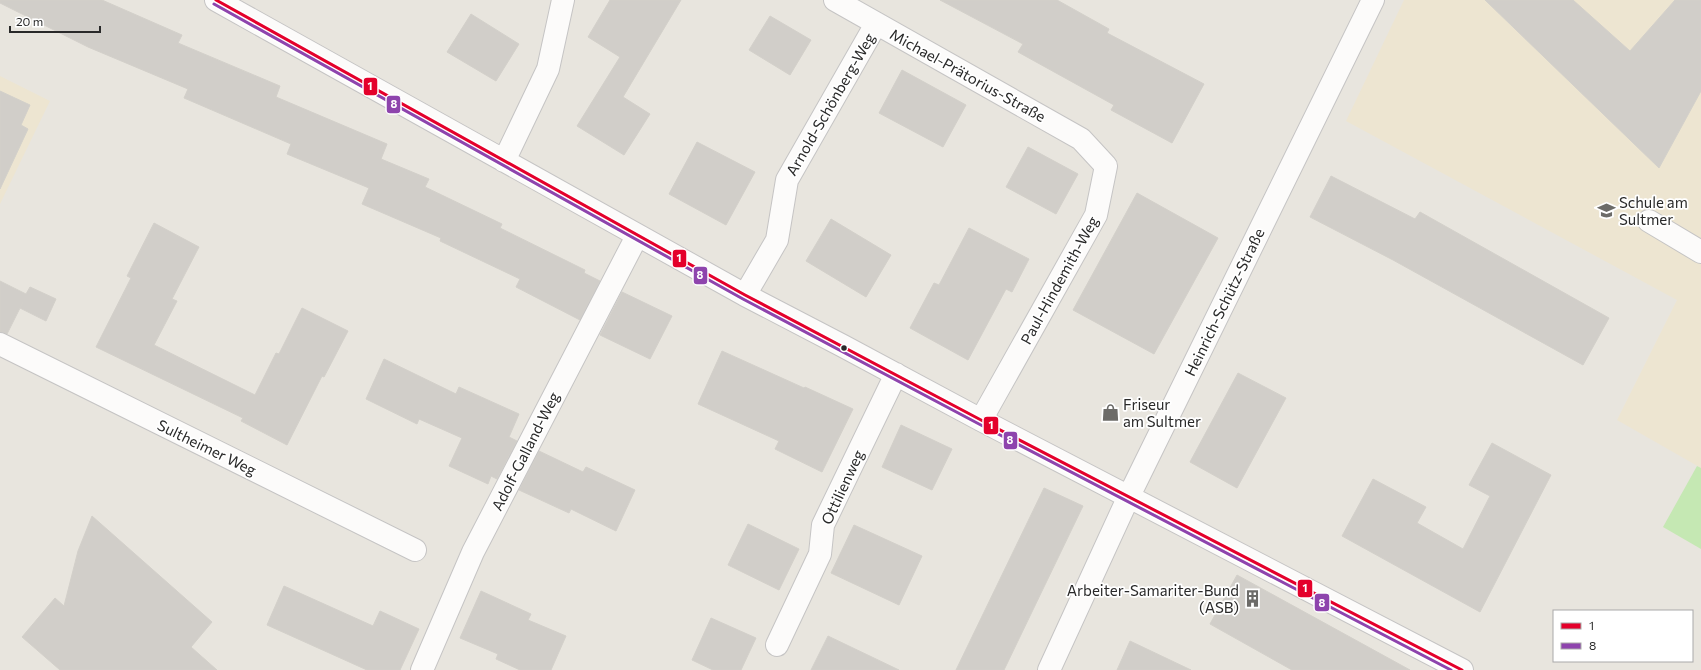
<svg xmlns="http://www.w3.org/2000/svg" width="1701" height="670" viewBox="0 0 1701 670" font-family="Commissioner,sans-serif">
  <style>
    .education { fill: #ede5d1 }
    .green { fill: #c5e8b3 }
    .building { fill: #d1cec9; stroke: #d3d0ca }
    .lines { fill: none; stroke-linecap: round; stroke-linejoin: round }
    .minor-casing { stroke: #c5c4c4; stroke-width: 24 }
    .minor { stroke: #fcfbfa; stroke-width: 22 }
    .bus-1-casing { stroke: #fff; stroke-width: 6 }
    .bus-2-casing { stroke: #fff; stroke-width: 6 }
    .bus-1 { stroke: #e4002b; stroke-width: 3 }
    .bus-2 { stroke: #8e44ad; stroke-width: 3 }
    .bus-dot { fill: #292929; stroke: #fff; stroke-width: 1.5 }
    .labels { text-anchor: middle; dominant-baseline: central; stroke-width: 3.5; stroke-linejoin: round; paint-order: stroke }
    .street-label { font-size: 15px; fill: #292929; stroke: #fff }
    .poi-label { font-size: 15px; fill: #292929; stroke: #fff; text-anchor: start }
    .line-badge { stroke: #fff; stroke-width: 1.5 }
    .badge-label { font-size: 11px; text-anchor: middle; font-weight: bold; fill: #fff }
  </style>
  <rect width="100%" height="100%" fill="#e8e5de"/>
  <path class="education" d="M1404 0H1701V468L1617 420 1677 300 1346 121Z
    M0 76 50 101 0 204Z"/>
  <path class="green" d="M1697 466 1701 468V549L1663 527Z"/>
  <path class="building" d="M0 0H102L182 35 178 43 280 86 276 97 387 144 381 159 429 179 425 187 502 224 500 228 585 270 584 273 600 281 580 320 516 287 520 279 440 241 441 238 362 204 369 188 287 154 291 144 184 98 188 89 88 47 0 3Z
    M610 0H681L623 97 650 114 624 155 577 126 620 57 588 37Z
    M940 0H1057L1109 29 1107 33 1204 84 1172 143 1111 110 1114 105 1018 52 1023 44Z
    M1485 0H1573L1630 51 1675 0H1701V91L1659 168Z
    M471 14 519 44 496 81 447 52Z
    M770 16 811 40 790 75 749 50Z
    M902 70 966 105 943 147 879 113Z
    M0 91 30 105 21 125 28 129 0 189Z
    M697 142 755 172 726 225 669 194Z
    M1028 147 1078 174 1056 214 1006 187Z
    M1331 176 1415 219 1420 212 1609 318 1583 365 1393 260 1310 217Z
    M1137 193 1218 238 1154 354 1073 310Z
    M831 219 891 255 866 297 806 261Z
    M154 223 199 247 172 299 177 301 154 345 255 395 276 353 279 354 302 308 348 331 324 377 322 376 287 445 241 421 243 418 96 347 131 278 127 276Z
    M969 228 1029 259 1012 292 1006 289 968 360 910 328 934 283 939 285Z
    M0 281 26 294 30 287 56 299 46 321 20 308 23 302 7 334 0 332Z
    M622 292 672 316 650 359 600 335Z
    M722 351 804 388 805 387 853 409 822 472 775 449 779 441 698 404Z
    M384 359 456 394 459 387 519 414 509 437 517 441 497 479 491 476 488 484 449 466 462 438 419 419 417 424 366 399Z
    M1238 373 1286 398 1237 488 1190 462Z
    M901 425 952 449 932 490 882 467Z
    M1492 443 1551 475 1480 612 1342 536 1373 479 1426 507 1417 523 1463 549 1490 496 1469 485Z
    M539 451 583 472 586 467 635 490 616 531 571 509 569 513 519 490Z
    M1044 488 1083 506 1004 670H956Z
    M92 516 212 622 191 647 217 670H60L22 637 55 598 64 606 78 551Z
    M748 524 799 549 779 590 728 565Z
    M854 525 922 556 899 605 831 573Z
    M1237 575 1410 670H1292L1210 624Z
    M284 586 373 626 380 611 419 629 400 670H367L267 625Z
    M481 591 531 614 528 620 566 636 551 670H520L496 659 498 654 460 638Z
    M711 618 756 638 741 670H713L692 660Z
    M828 636 899 670H811Z
    M1130 641 1191 670H1117Z"/>
  <g class="lines">
    <defs>
      <path id="minor" d="M216 0 745 295 843 346 981 420 1462 670
        M835 0 1081 139 1106 166 1096 215 981 420
        M504 161 548 69 563 0
        M1649 221 1701 252
        M745 295 777 240 787 180 876 24
        M0 344 415 550
        M777 645 820 554 823 525 896 374
        M422 670 473 552 637 236
        M1049 670 1129 496 1373 0"/>
    </defs>
    <use href="#minor" class="minor-casing"/>
    <use href="#minor" class="minor"/>
    <defs>
      <path id="bus-1" d="M216 0 745 295 981 420 1462 670"/>
      <path id="bus-2" d="M214 4 743 299 979 424 1451 670"/>
    </defs>
    <use href="#bus-1" class="bus-1-casing"/>
    <use href="#bus-2" class="bus-2-casing"/>
    <use href="#bus-1" class="bus-1"/>
    <use href="#bus-2" class="bus-2"/>
  </g>
  <defs>
    <symbol id="school-bare" viewBox="-9 -9 18 18"><path d="M0-5L7-2L0 1L-7-2ZM-4 1L0 2.5L4 1V4Q0 6-4 4Z" fill="#6c6b68" stroke="#fff" stroke-width="2.5" paint-order="stroke"/></symbol>
    <symbol id="shop-bare" viewBox="-9 -9 18 18"><path d="M-5-2.5h2.3a2.7 3.5 0 0 1 5.4 0H5L5.5 6h-11ZM-1.5-2.5h3a1.5 2.3 0 0 0-3 0Z" fill="#6c6b68" stroke="#fff" stroke-width="2.5" paint-order="stroke"/></symbol>
    <symbol id="building-bare" viewBox="-9 -9 18 18"><path d="M-4-6H4V6H1V3H-1V6H-4ZM-2.5-4.3h1.7v1.8h-1.7ZM.8-4.3h1.7v1.8H.8ZM-2.5-1h1.7V.8h-1.7ZM.8-1h1.7V.8H.8Z" fill="#6c6b68" stroke="#fff" stroke-width="2.5" paint-order="stroke"/></symbol>
  </defs>
  <g fill-rule="evenodd">
    <use href="#school-bare" x="1594" y="198" width="25" height="25"/>
    <use href="#shop-bare" x="1098" y="400" width="25" height="25"/>
    <use href="#building-bare" x="1240" y="586" width="25" height="25"/>
  </g>
  <circle class="bus-dot" cx="844" cy="348" r="3.5"/>
  <g class="labels">
    <g class="street-label">
      <text transform="translate(968 75) rotate(29)">Michael-Prätorius-Straße</text>
      <text transform="translate(830 104) rotate(-60)">Arnold-Schönberg-Weg</text>
      <text transform="translate(1059 280) rotate(-61)">Paul-Hindemith-Weg</text>
      <text transform="translate(1224 302) rotate(-64)">Heinrich-Schütz-Straße</text>
      <text transform="translate(207 447) rotate(26)">Sultheimer Weg</text>
      <text transform="translate(525 451) rotate(-63)">Adolf-Galland-Weg</text>
      <text transform="translate(842 487) rotate(-65)">Ottilienweg</text>
    </g>
    <g class="poi-label">
      <text x="1619" y="202">Schule am<tspan x="1619" dy="17">Sultmer</tspan></text>
      <text x="1123" y="404">Friseur<tspan x="1123" dy="17">am Sultmer</tspan></text>
      <text x="1239" y="590" text-anchor="end">Arbeiter-Samariter-Bund<tspan x="1239" dy="17">(ASB)</tspan></text>
    </g>
  </g>
  <g class="line-badge">
    <rect x="363" y="77" width="15" height="19" rx="4" fill="#e4002b"/>
    <rect x="386" y="95" width="15" height="19" rx="4" fill="#8e44ad"/>
    <rect x="672" y="249" width="15" height="19" rx="4" fill="#e4002b"/>
    <rect x="693" y="266" width="15" height="19" rx="4" fill="#8e44ad"/>
    <rect x="983" y="416" width="16" height="19" rx="4" fill="#e4002b"/>
    <rect x="1003" y="431" width="15" height="19" rx="4" fill="#8e44ad"/>
    <rect x="1297" y="579" width="16" height="19" rx="4" fill="#e4002b"/>
    <rect x="1314" y="593" width="16" height="19" rx="4" fill="#8e44ad"/>
  </g>
  <g class="badge-label">
    <text x="370" y="90">1</text>
    <text x="394" y="108">8</text>
    <text x="679" y="262">1</text>
    <text x="700" y="279">8</text>
    <text x="991" y="429">1</text>
    <text x="1010" y="444">8</text>
    <text x="1305" y="592">1</text>
    <text x="1322" y="607">8</text>
  </g>
  <rect x="1553" y="610" width="140" height="52" fill="#ffffff" stroke="#a9a9a9"/>
  <rect x="1561" y="623" width="20" height="6" fill="#e4002b" stroke="#a9a9a9"/>
  <text x="1589" y="630" font-size="12" fill="#292929">1</text>
  <rect x="1561" y="643" width="20" height="6" fill="#8e44ad" stroke="#a9a9a9"/>
  <text x="1589" y="650" font-size="12" fill="#292929">8</text>
  <path d="M10 26v6h90v-6" fill="none" stroke="#292929" stroke-width="2"/>
  <text x="16" y="26" font-size="12" fill="#292929" stroke="#ffffff" stroke-width="3" paint-order="stroke">20 m</text>
</svg>
